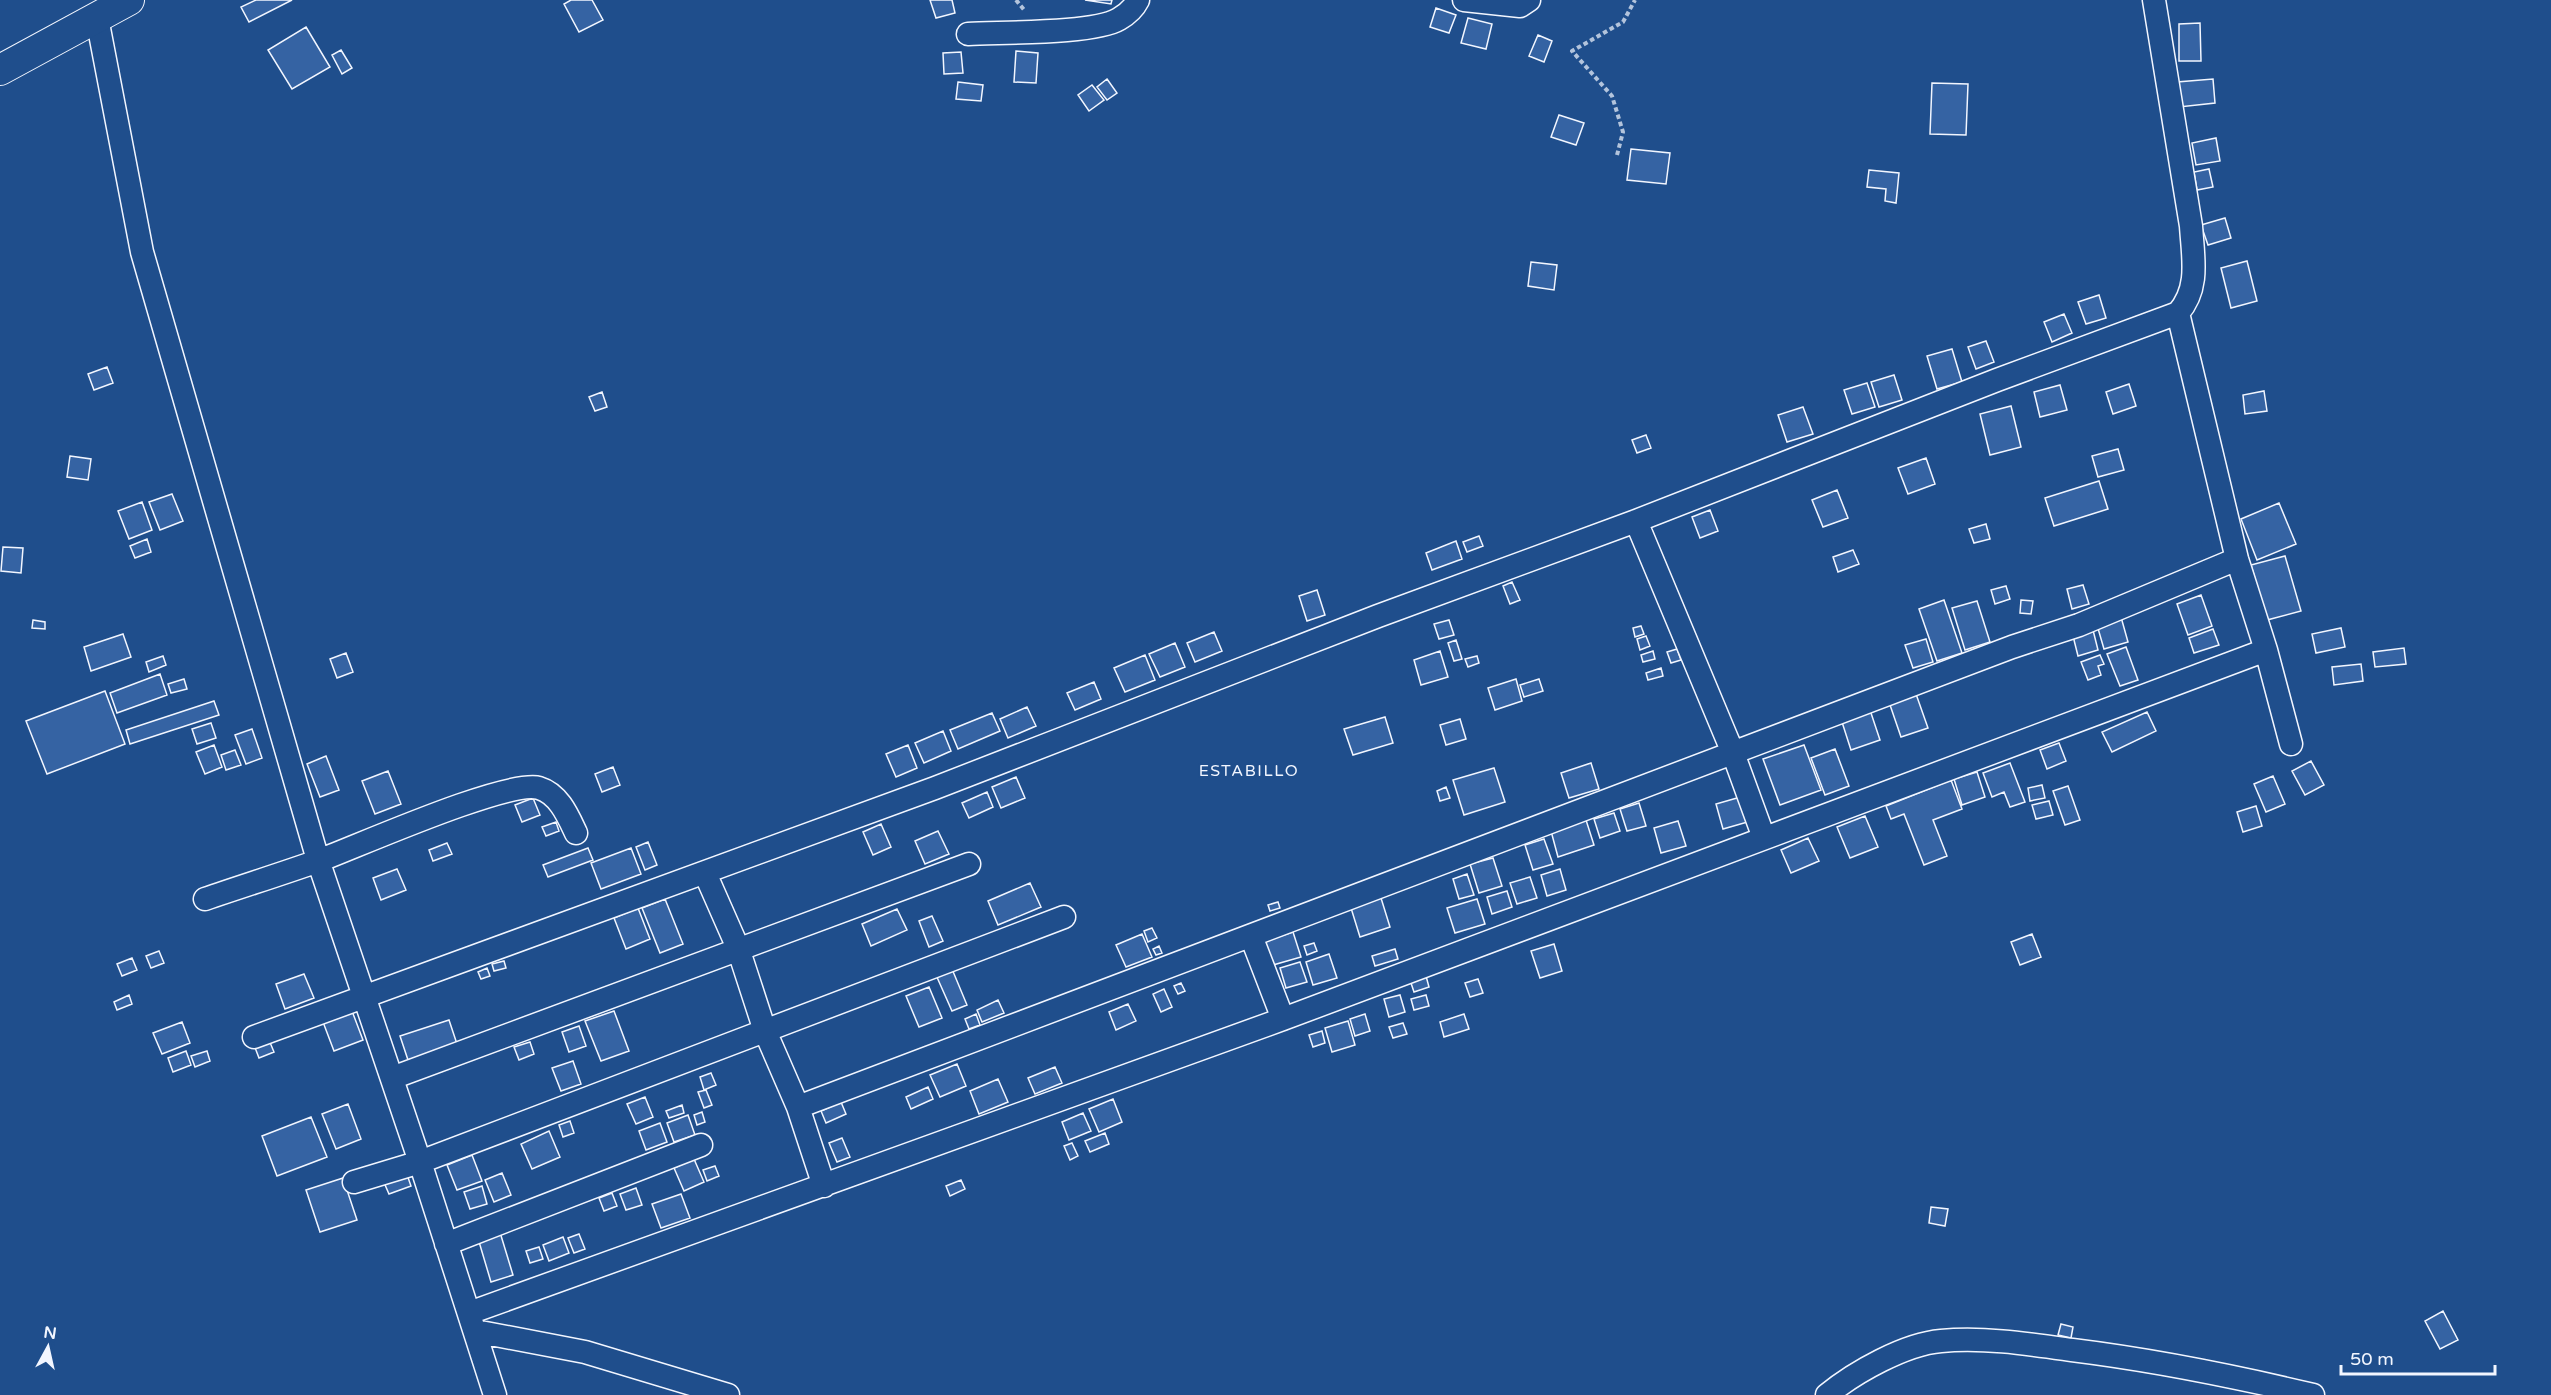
<svg xmlns="http://www.w3.org/2000/svg" width="2551" height="1395" viewBox="0 0 2551 1395" font-family="'Varela Round',sans-serif">
  <style>
    .building { fill: #3563a3; stroke: #f2f6ff; stroke-width: 1.5 }
    .lines { fill: none; stroke-linecap: round; stroke-linejoin: round }
    .minor-casing { stroke: #f2f6ff; stroke-width: 25 }
    .major-casing { stroke: #f2f6ff; stroke-width: 32 }
    .path { stroke: #b3c4dc; stroke-width: 4; stroke-dasharray: 4.5 3; stroke-linecap: butt }
    .minor { stroke: #1f4e8c; stroke-width: 22 }
    .major { stroke: #1f4e8c; stroke-width: 30 }
    .labels { text-anchor: middle; dominant-baseline: central; stroke-width: 4.5; stroke-linejoin: round; paint-order: stroke }
    .neighbourhood-label { font-size: 16px; letter-spacing: 1.5px; fill: #f2f6ff; stroke: #1f4e8c }
  </style>
  <rect width="100%" height="100%" fill="#1f4e8c"/>
  <path class="building" d="M256 0H292L249 22 241 7Z
    M571 0H592L603 20 579 32 564 4Z
    M930 0H952L955 13 936 18Z
    M1085 0H1112L1111 4Z
    M1436 8 1456 15 1449 33 1430 27Z
    M1468 18 1492 24 1486 49 1461 43Z
    M2200 23 2201 61H2179V24Z
    M306 27 330 67 292 89 268 50Z
    M1538 35 1552 41 1544 62 1529 56Z
    M341 50 352 68 342 74 332 55Z
    M1016 51 1038 53 1036 83 1014 82Z
    M961 52 963 73 944 74 943 53Z
    M1107 79 1117 93 1107 100 1097 87Z
    M2213 79 2215 103 2179 107 2177 82Z
    M958 82 983 85 981 101 956 99Z
    M1932 83 1968 84 1966 135 1930 134Z
    M1092 85 1104 100 1089 111 1078 95Z
    M1559 115 1584 123 1576 145 1551 137Z
    M2216 138 2220 161 2196 165 2192 143Z
    M1631 149 1670 153 1666 184 1627 180Z
    M2209 169 2213 187 2197 190 2194 172Z
    M1869 170 1899 173 1896 203 1885 201 1886 189 1867 187Z
    M2225 218 2231 238 2208 245 2201 225Z
    M2247 261 2257 301 2231 308 2221 268Z
    M1531 262 1557 265 1554 290 1528 286Z
    M2099 295 2106 318 2086 324 2078 302Z
    M2064 314 2072 333 2052 342 2044 322Z
    M1986 341 1994 362 1976 369 1968 347Z
    M1952 349 1962 382 1937 389 1927 356Z
    M107 367 113 383 94 390 88 374Z
    M1894 375 1902 400 1879 407 1871 382Z
    M1867 383 1875 407 1852 414 1844 390Z
    M2129 384 2136 406 2113 414 2106 392Z
    M2060 385 2067 410 2040 417 2034 392Z
    M2264 391 2267 411 2245 414 2243 395Z
    M602 392 607 407 595 411 589 397Z
    M2011 406 2021 447 1990 455 1980 414Z
    M1803 407 1813 434 1787 442 1778 415Z
    M1646 435 1651 448 1637 453 1632 440Z
    M2118 449 2124 470 2098 477 2092 456Z
    M70 456 91 459 88 480 67 477Z
    M1926 458 1935 484 1908 494 1898 468Z
    M2099 481 2108 509 2054 526 2045 498Z
    M1837 490 1848 518 1823 527 1812 500Z
    M172 494 183 521 160 530 149 502Z
    M142 502 152 530 129 539 118 511Z
    M2279 503 2296 544 2257 560 2241 519Z
    M1710 510 1718 531 1700 538 1692 517Z
    M1986 524 1990 539 1974 543 1969 529Z
    M1479 536 1483 546 1467 552 1463 542Z
    M147 539 151 552 135 558 130 546Z
    M1456 541 1462 559 1432 570 1426 553Z
    M3 547 23 548 21 573 1 571Z
    M1853 550 1859 564 1838 572 1833 557Z
    M2285 556 2301 611 2267 620 2251 565Z
    M1512 582 1520 600 1510 604 1503 586Z
    M2083 585 2089 604 2072 609 2067 589Z
    M2006 586 2010 599 1995 604 1991 590Z
    M1317 590 1325 615 1307 621 1299 596Z
    M2201 595 2212 626 2188 635 2177 604Z
    M1944 600 1962 653 1937 661 1919 609Z
    M2021 600 2033 601 2031 614 2020 613Z
    M1977 601 1990 642 1965 650 1952 608Z
    M2121 617 2128 642 2104 649 2097 625Z
    M33 620 45 622V629L32 628Z
    M1449 620 1454 635 1439 639 1434 624Z
    M1641 626 1644 634 1635 637 1633 628Z
    M2341 628 2345 647 2316 653 2312 634Z
    M2213 629 2219 645 2194 653 2189 638Z
    M2093 630 2098 650 2078 656 2073 636Z
    M1214 632 1222 651 1195 662 1187 643Z
    M123 634 131 657 91 671 84 647Z
    M1646 636 1650 646 1640 650 1637 639Z
    M1926 639 1933 662 1913 668 1905 645Z
    M1456 640 1462 659 1454 661 1448 643Z
    M1175 643 1185 667 1160 677 1149 654Z
    M2126 647 2138 680 2120 686 2107 654Z
    M2404 648 2406 664 2375 667 2373 652Z
    M1677 649 1681 660 1671 663 1667 652Z
    M1440 651 1448 677 1421 685 1414 660Z
    M1653 651 1655 659 1643 662 1641 655Z
    M346 653 353 672 337 678 330 659Z
    M1145 655 1155 680 1125 692 1114 668Z
    M2100 655 2104 664 2098 666 2101 675 2088 680 2081 662Z
    M163 656 166 665 149 672 146 662Z
    M1477 656 1479 663 1468 667 1465 659Z
    M2361 664 2363 681 2334 685 2332 667Z
    M1661 668 1663 676 1648 680 1646 673Z
    M160 674 167 695 117 713 110 693Z
    M184 679 187 689 171 693 168 684Z
    M1516 679 1522 701 1495 710 1488 688Z
    M1539 679 1543 691 1524 697 1520 685Z
    M1094 682 1101 699 1075 710 1067 693Z
    M105 691 125 744 47 774 26 721Z
    M1916 694 1928 728 1901 737 1889 702Z
    M214 701 219 715 130 744 126 730Z
    M1027 707 1036 726 1008 738 1000 719Z
    M1870 710 1880 740 1851 750 1841 719Z
    M2147 712 2156 731 2112 752 2102 732Z
    M992 713 1000 731 958 749 950 730Z
    M1385 717 1393 743 1353 755 1344 729Z
    M1460 719 1466 739 1446 745 1440 725Z
    M211 723 216 738 197 744 192 729Z
    M252 729 262 758 246 764 235 735Z
    M943 731 951 751 924 763 915 743Z
    M2059 743 2066 761 2047 769 2040 750Z
    M214 745 222 767 205 774 196 752Z
    M908 745 917 768 896 777 886 754Z
    M1804 745 1821 790 1780 805 1763 759Z
    M1835 749 1849 786 1825 795 1811 758Z
    M235 750 241 765 226 770 221 755Z
    M326 756 339 790 320 797 307 764Z
    M2311 761 2324 785 2305 795 2292 771Z
    M1591 763 1599 789 1569 798 1561 773Z
    M2010 763 2025 802 2010 807 2004 792 1992 797 1983 773Z
    M613 767 620 785 602 792 595 774Z
    M1494 768 1505 802 1464 815 1453 780Z
    M388 771 401 804 375 814 362 781Z
    M1977 772 1985 797 1962 805 1954 779Z
    M2273 776 2285 804 2266 812 2254 784Z
    M1016 777 1025 798 1001 808 992 787Z
    M1951 780 1962 809 1933 820 1947 856 1924 865 1904 814 1891 819 1886 806Z
    M2042 785 2045 798 2030 801 2028 788Z
    M2068 786 2080 820 2065 825 2053 791Z
    M1446 787 1450 798 1440 801 1437 791Z
    M987 792 993 807 969 818 962 803Z
    M1744 796 1751 821 1723 829 1716 804Z
    M533 798 540 815 522 822 515 805Z
    M2049 801 2053 815 2036 819 2032 805Z
    M1639 803 1646 826 1627 831 1620 809Z
    M2256 806 2262 826 2243 832 2237 812Z
    M1614 813 1620 831 1600 838 1594 819Z
    M1865 816 1878 847 1850 858 1837 827Z
    M1586 820 1594 845 1558 857 1551 831Z
    M1678 821 1686 846 1661 853 1654 828Z
    M556 822 559 831 546 836 542 827Z
    M881 824 891 847 873 855 863 832Z
    M938 831 949 854 925 864 915 841Z
    M1808 838 1819 861 1791 873 1781 850Z
    M1544 839 1553 864 1533 870 1525 845Z
    M648 842 657 865 645 870 636 847Z
    M447 843 452 854 433 861 429 850Z
    M588 848 593 860 548 877 543 865Z
    M631 848 641 874 601 889 591 863Z
    M1493 858 1502 886 1479 893 1470 864Z
    M397 869 406 890 381 900 373 878Z
    M1560 869 1566 890 1547 896 1541 875Z
    M1467 874 1474 895 1459 899 1453 879Z
    M1530 877 1537 898 1517 904 1510 883Z
    M1030 883 1041 907 998 925 988 901Z
    M1507 891 1512 907 1492 914 1487 897Z
    M1381 898 1390 927 1360 937 1351 908Z
    M665 899 683 944 660 953 642 908Z
    M1477 899 1485 924 1455 933 1447 908Z
    M1278 902 1280 908 1270 911 1268 905Z
    M638 908 650 939 626 949 614 918Z
    M897 909 907 930 871 946 862 924Z
    M932 916 943 941 929 947 919 921Z
    M1152 928 1157 938 1148 942 1144 931Z
    M1293 932 1301 957 1273 965 1265 941Z
    M1142 934 1152 957 1126 967 1116 945Z
    M2032 934 2041 957 2020 965 2011 942Z
    M1314 943 1317 951 1307 955 1304 946Z
    M1554 944 1562 971 1540 978 1531 951Z
    M1159 946 1162 953 1156 955 1153 949Z
    M1395 949 1398 959 1375 966 1372 956Z
    M159 951 164 963 151 968 146 956Z
    M1329 954 1337 978 1313 985 1306 962Z
    M132 958 137 970 122 976 117 964Z
    M504 961 506 968 494 971 492 964Z
    M1300 962 1307 982 1286 988 1280 968Z
    M487 968 490 976 481 979 478 972Z
    M952 969 967 1005 952 1011 936 975Z
    M304 974 314 998 285 1009 276 984Z
    M1426 976 1429 987 1414 992 1410 980Z
    M1478 979 1483 993 1470 997 1465 983Z
    M1181 983 1185 991 1178 994 1174 986Z
    M929 987 942 1018 919 1027 906 996Z
    M1164 989 1172 1007 1161 1012 1153 994Z
    M129 995 132 1004 117 1010 114 1002Z
    M1400 995 1405 1012 1389 1017 1384 999Z
    M1426 995 1429 1006 1414 1010 1411 999Z
    M998 1000 1004 1013 982 1022 977 1010Z
    M1128 1004 1136 1021 1116 1030 1109 1012Z
    M352 1011 363 1040 334 1051 323 1022Z
    M614 1011 629 1051 601 1061 585 1021Z
    M976 1014 980 1025 969 1029 965 1019Z
    M1365 1014 1370 1031 1355 1036 1350 1019Z
    M1464 1014 1469 1029 1444 1037 1440 1022Z
    M449 1020 457 1044 408 1060 400 1036Z
    M1348 1021 1355 1045 1332 1052 1325 1028Z
    M182 1022 190 1043 162 1054 153 1033Z
    M1403 1023 1407 1034 1393 1038 1389 1027Z
    M579 1026 586 1046 569 1052 562 1032Z
    M1322 1031 1325 1043 1313 1047 1309 1035Z
    M269 1040 274 1052 259 1058 254 1045Z
    M530 1042 534 1054 519 1060 514 1047Z
    M186 1051 191 1065 173 1072 168 1058Z
    M207 1051 210 1061 195 1067 191 1056Z
    M573 1061 581 1084 561 1091 552 1068Z
    M957 1064 966 1086 940 1097 930 1075Z
    M1055 1067 1062 1083 1035 1094 1028 1078Z
    M711 1073 716 1085 704 1090 700 1077Z
    M998 1079 1008 1102 979 1114 970 1091Z
    M928 1087 933 1099 911 1109 906 1097Z
    M706 1090 712 1105 704 1108 698 1092Z
    M645 1097 653 1117 636 1124 627 1104Z
    M1113 1099 1122 1122 1099 1132 1089 1109Z
    M841 1102 846 1114 826 1123 821 1111Z
    M348 1104 361 1139 336 1149 322 1114Z
    M682 1105 684 1113 669 1118 666 1111Z
    M702 1112 705 1122 697 1125 694 1115Z
    M1083 1113 1091 1131 1069 1140 1062 1122Z
    M688 1115 695 1135 674 1142 667 1123Z
    M311 1117 327 1157 277 1176 262 1136Z
    M570 1121 574 1133 563 1137 559 1125Z
    M660 1123 667 1142 646 1150 639 1131Z
    M549 1131 560 1157 532 1169 521 1144Z
    M1105 1133 1109 1144 1090 1152 1085 1141Z
    M842 1138 850 1157 837 1162 829 1143Z
    M1072 1143 1078 1156 1070 1160 1064 1146Z
    M472 1155 482 1181 457 1190 447 1165Z
    M694 1159 704 1182 684 1191 674 1168Z
    M715 1166 719 1176 707 1181 703 1170Z
    M405 1169 411 1186 389 1194 382 1178Z
    M502 1173 511 1195 494 1202 485 1180Z
    M343 1178 357 1220 320 1232 306 1190Z
    M961 1180 965 1189 950 1196 946 1186Z
    M482 1186 487 1204 470 1209 464 1192Z
    M636 1188 642 1205 626 1210 620 1194Z
    M612 1193 617 1206 604 1211 599 1198Z
    M681 1194 690 1218 661 1228 652 1204Z
    M1931 1207 1948 1209 1945 1226 1929 1223Z
    M499 1229 513 1275 491 1282 477 1235Z
    M579 1234 585 1249 574 1253 568 1238Z
    M563 1237 569 1253 549 1261 543 1245Z
    M539 1247 543 1259 530 1263 526 1251Z
    M2443 1311 2458 1340 2440 1349 2425 1321Z
    M2061 1324 2073 1327 2071 1338 2058 1335Z"/>
  <g class="lines">
    <defs>
      <path id="minor" d="M1464 0 1520 6 1529 0
        M2154 0 2191 226C2193 258 2200 288 2178 313
        M97 18 142 252 318 860 420 1162 495 1395
        M968 34C1001 32 1094 34 1119 19 1126 15 1134 8 1138 0
        M1636 521 1733 753 1764 838
        M705 873 738 948 765 1031 798 1107 824 1186
        M205 899C243 886 281 874 318 861 356 847 508 779 539 788 559 794 568 816 576 833
        M1251 936 1283 1019
        M254 1037 935 788 1378 616 1636 521 1997 380 2178 313 2237 559 2266 650 2291 744
        M392 1078 969 864
        M798 1107 2012 647 2079 625 2237 559
        M354 1182 420 1162 1064 917
        M446 1244 701 1145
        M469 1313 1283 1019 2266 650
        M475 1331 585 1352 728 1395
        M1827 1395C1855 1372 1905 1344 1941 1341 1984 1337 2029 1344 2072 1350 2153 1360 2233 1376 2313 1395"/>
      <path id="major" d="M0 70 129 0"/>
    </defs>
    <use href="#minor" class="minor-casing"/>
    <use href="#major" class="major-casing"/>
    <path class="path" d="M1016 0 1025 11
      M1617 155 1623 132 1612 96 1572 51 1623 22 1635 0"/>
    <use href="#minor" class="minor"/>
    <use href="#major" class="major"/>
  </g>
  <g class="labels">
    <g class="neighbourhood-label">
      <text x="1249" y="771">ESTABILLO</text>
    </g>
  </g>
  <g transform="translate(48 1347) rotate(8)" stroke="#1f4e8c" stroke-width="4.5" paint-order="stroke">
  <path d="M0-4.5L10 22L0 15L-10 22Z" fill="#f2f6ff"/>
  <text y="-9" font-size="16" font-weight="bold" text-anchor="middle" fill="#f2f6ff">N</text>
  </g>
  <path d="M2341 1365v9h154v-9" fill="none" stroke="#f2f6ff" stroke-width="3"/>
  <text x="2350" y="1365" font-size="18" fill="#f2f6ff" stroke="#1f4e8c" stroke-width="4.5" paint-order="stroke">50 m</text>
</svg>
